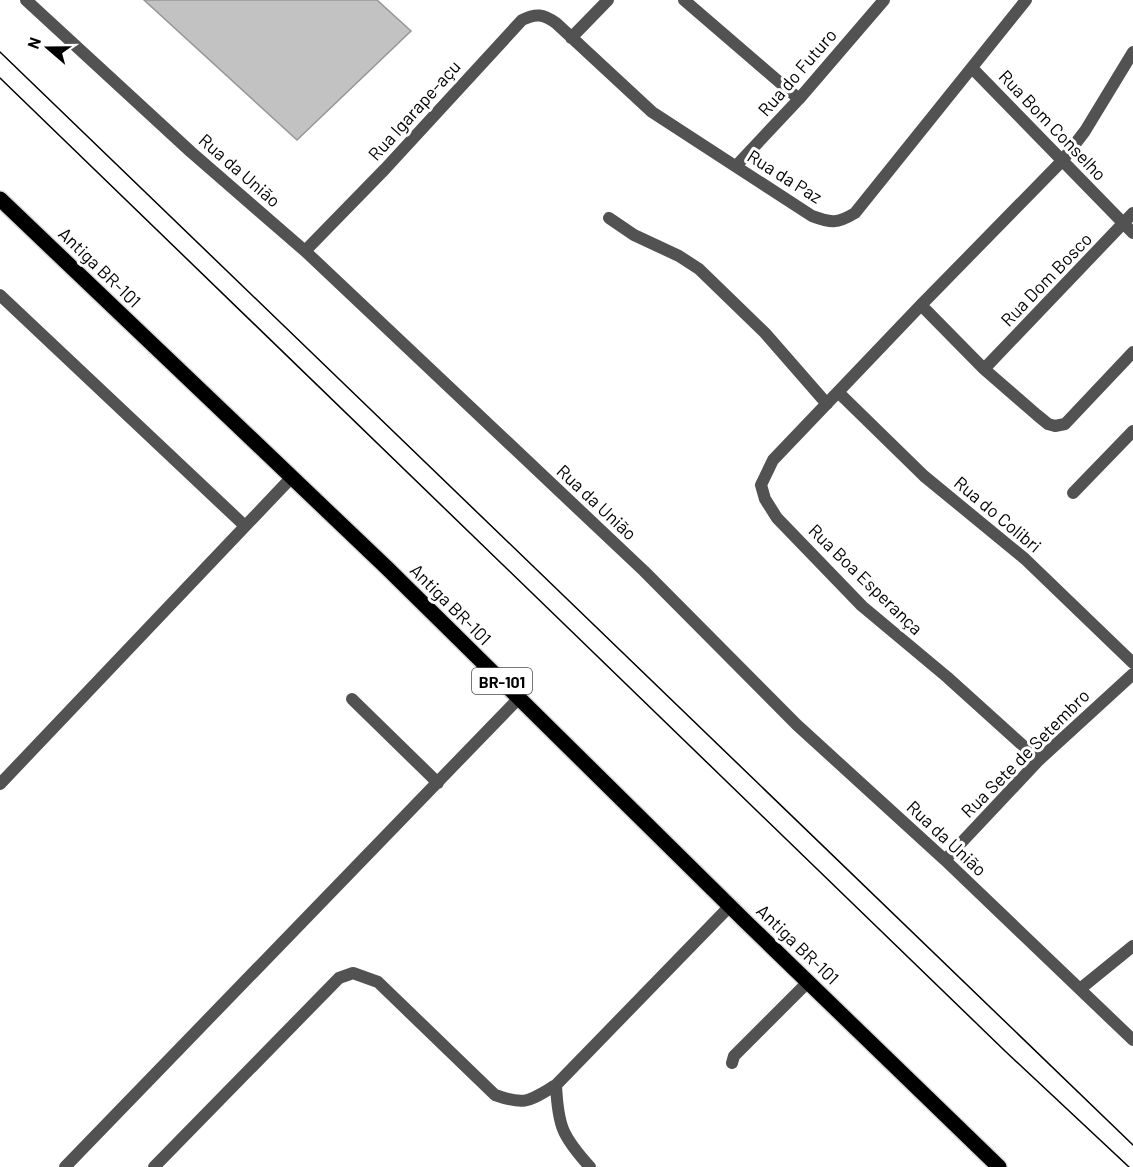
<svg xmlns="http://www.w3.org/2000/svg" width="1133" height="1167" viewBox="0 0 1133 1167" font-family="Barlow,sans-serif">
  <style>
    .building { fill: #c2c2c2; stroke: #969696; stroke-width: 1.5 }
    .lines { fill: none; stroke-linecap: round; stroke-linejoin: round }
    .primary-casing { stroke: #dbdbdb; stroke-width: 18 }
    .lane { stroke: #525252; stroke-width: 12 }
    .street { stroke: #525252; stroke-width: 12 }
    .primary { stroke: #000; stroke-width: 15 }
    .tram { stroke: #000; stroke-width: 1.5 }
    .labels { text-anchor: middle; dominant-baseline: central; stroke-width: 6; stroke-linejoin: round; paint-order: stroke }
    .shield { fill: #fff; stroke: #4c4c4c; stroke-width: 1.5 }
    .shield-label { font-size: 16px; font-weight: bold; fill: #000 }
    .street-label { font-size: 18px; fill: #000; stroke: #fff }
  </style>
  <rect width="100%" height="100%" fill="#fff"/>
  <path class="building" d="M144 0H377L411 31 297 140Z"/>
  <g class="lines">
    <defs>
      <path id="primary" d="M0 199 387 568 746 922 999 1167"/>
    </defs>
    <use href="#primary" class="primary-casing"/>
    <path class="lane" d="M0 295 245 526
      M352 699 438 783
      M0 784 292 477
      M732 1063 734 1056 808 982
      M65 1167 519 698
      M154 1167 339 978 353 973 378 982 495 1095C526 1106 529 1101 556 1085
      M590 1167C562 1136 558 1126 556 1085L730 906"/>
    <path class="street" d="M26 0 191 152 305 251 644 571 797 725 945 860 1133 1040
      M684 0 799 99
      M571 38 608 0
      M972 68 1133 233
      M736 166 799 99 884 0
      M609 218 634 235 679 256 699 269 765 333 827 404
      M305 251 385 169 522 20C536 13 543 14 556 23L652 112 812 216C831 223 837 224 855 213L1026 0
      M921 305 984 369 1037 415 1048 424 1055 426 1065 424 1133 352
      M984 369 1133 213
      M838 392 924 476 1025 559 1133 663
      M1073 493 1133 431
      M1039 760 947 677 862 606 777 518 765 499 761 485 773 460 921 305 1062 161 1085 131 1133 52
      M945 860 1039 760 1133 674
      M1080 989 1133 946"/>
    <use href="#primary" class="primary"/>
    <path class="tram" d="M0 52 1133 1145
      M0 78 1005 1051 1129 1167"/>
  </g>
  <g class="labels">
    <rect class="shield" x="472" y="668" width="60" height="26" rx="4.5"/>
    <g class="shield-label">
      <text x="502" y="681">BR-101</text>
    </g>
    <g class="street-label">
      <text transform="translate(797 72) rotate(-49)">Rua do Futuro</text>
      <text transform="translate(414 110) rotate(-48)">Rua Igarape-açu</text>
      <text transform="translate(1053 125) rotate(46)">Rua Bom Conselho</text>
      <text transform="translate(240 170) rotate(41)">Rua da União</text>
      <text transform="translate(785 176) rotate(32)">Rua da Paz</text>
      <text transform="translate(100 267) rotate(44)">Antiga BR-101</text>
      <text transform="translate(1046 279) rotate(-46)">Rua Dom Bosco</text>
      <text transform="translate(597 502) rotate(43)">Rua da União</text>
      <text transform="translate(998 514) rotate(40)">Rua do Colibri</text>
      <text transform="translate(866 579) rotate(44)">Rua Boa Esperança</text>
      <text transform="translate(451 604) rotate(45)">Antiga BR-101</text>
      <text transform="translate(1025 753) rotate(-45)">Rua Sete de Setembro</text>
      <text transform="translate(947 838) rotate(43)">Rua da União</text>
      <text transform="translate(798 944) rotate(44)">Antiga BR-101</text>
    </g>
  </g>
  <g transform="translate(48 48) rotate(290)" stroke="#ffffff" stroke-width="4.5" paint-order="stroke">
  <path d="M0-4.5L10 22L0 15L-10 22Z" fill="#000000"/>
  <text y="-9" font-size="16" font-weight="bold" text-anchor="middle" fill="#000000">N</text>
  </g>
</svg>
